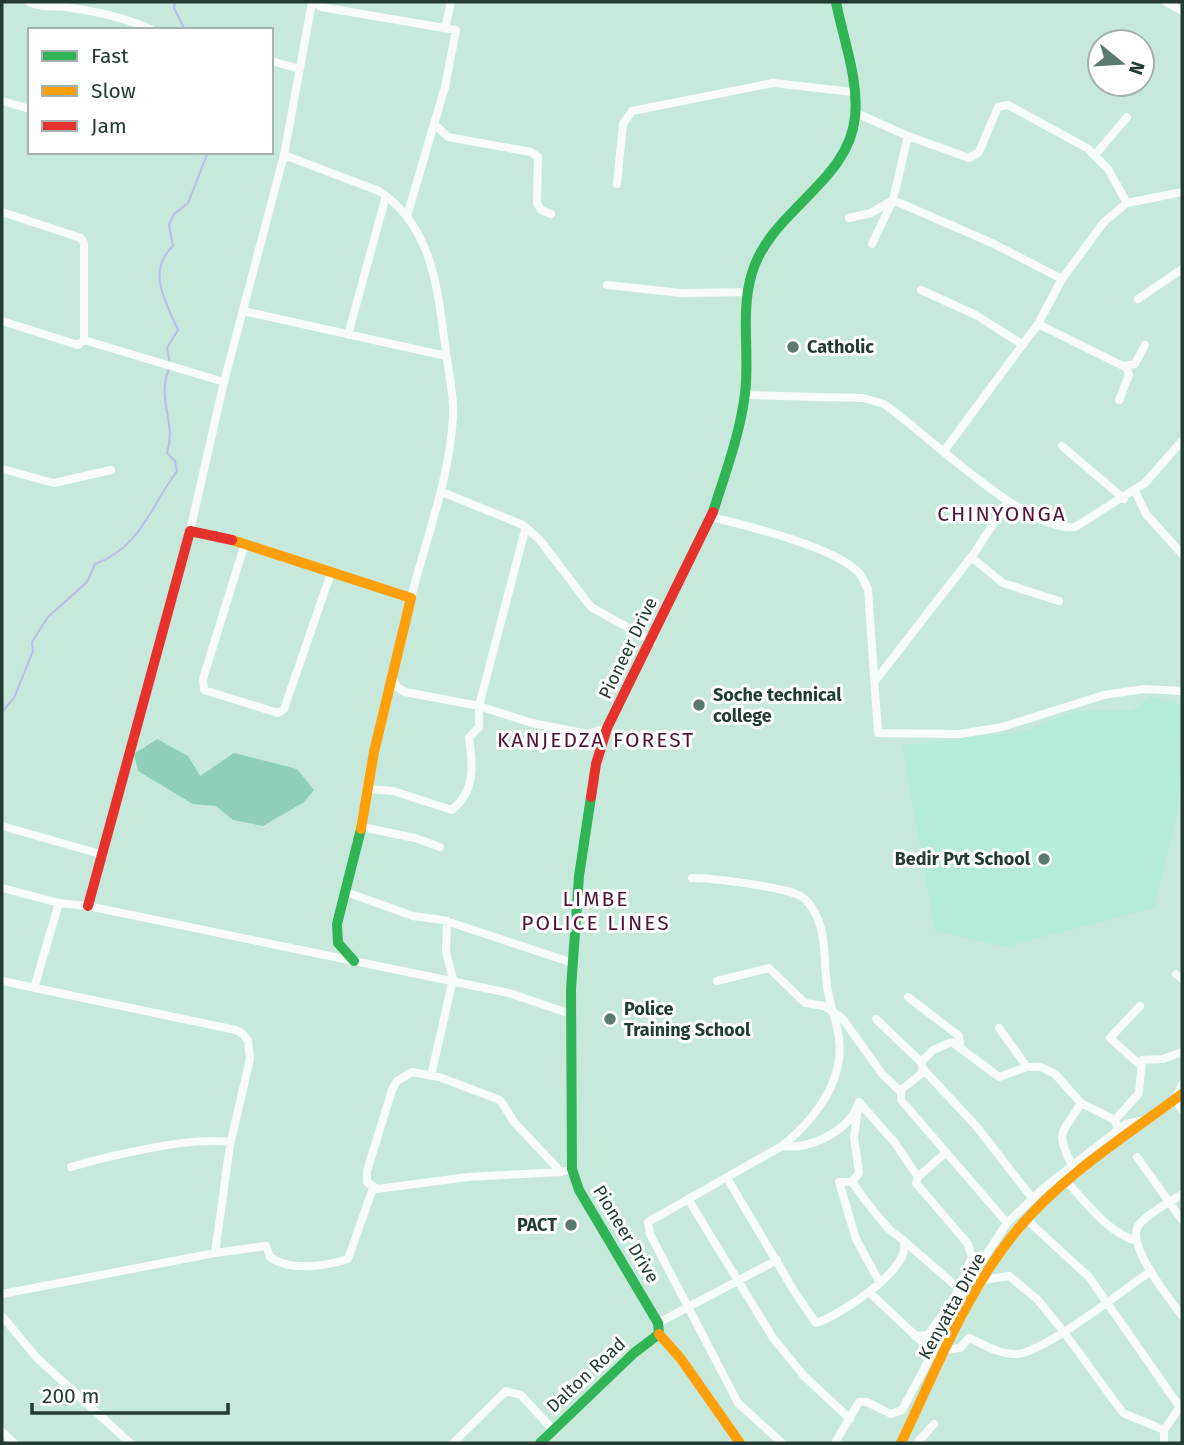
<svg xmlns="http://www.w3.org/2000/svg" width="1184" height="1445" viewBox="0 0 1184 1445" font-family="'Fira Sans',sans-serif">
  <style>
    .built { fill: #b4ecd8 }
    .forest { fill: #8fceb8 }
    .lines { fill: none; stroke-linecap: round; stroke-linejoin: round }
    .stream { stroke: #babee9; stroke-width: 2 }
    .street { stroke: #f7fcfa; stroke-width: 8 }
    .fast { stroke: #30b455; stroke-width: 10 }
    .slow { stroke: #ff9f0a; stroke-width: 10 }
    .jam { stroke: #e5322d; stroke-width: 10 }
    .poi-dot { fill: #5c796e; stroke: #fff; stroke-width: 2.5 }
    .labels { text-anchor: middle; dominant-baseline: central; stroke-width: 6; stroke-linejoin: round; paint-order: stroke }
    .poi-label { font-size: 18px; font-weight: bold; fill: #223c33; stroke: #fff; text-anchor: start }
    .street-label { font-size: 18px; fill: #223c33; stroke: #fff }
    .quarter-label { font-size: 21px; letter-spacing: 2px; fill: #511336; stroke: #fff }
  </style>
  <rect width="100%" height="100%" fill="#c7e9dc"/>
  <path class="built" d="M1150 696 1182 706 1178 810 1154 908 1005 947 935 931 902 745 1021 732 1077 711H1132Z"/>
  <path class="forest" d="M157 739 188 756 200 776 234 753 297 769 314 790 304 802 263 826 233 820 216 806 193 804 138 771 134 754Z"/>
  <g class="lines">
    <path class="stream" d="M175 2 174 8 185 30
      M170 364 167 348 178 330C166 302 146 271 173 246L169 225 174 214 188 203 208 152
      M2 712 14 698 33 651 32 642 48 617 87 582 95 564C140 548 151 506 177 471L175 461 167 453C177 422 156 400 169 369"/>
    <path class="street" d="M29 2C43 9 57 5 72 8 99 12 127 18 152 30
      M315 2 321 7 456 30 445 87 434 124
      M1166 2 1182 11
      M445 28 451 2
      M271 61 300 69
      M2 101 30 109
      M856 113 908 136 969 158 979 152 998 107 1008 105 1087 148 1108 169 1127 203
      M284 155 379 191C434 227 438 293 446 353 449 373 454 396 453 416 450 478 426 538 411 598
      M1095 155 1127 117
      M617 184 623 124 632 111 773 83 853 92
      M893 200 992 243 1062 279
      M2 212 81 238 84 243V340L78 345 2 321
      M407 216 434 124 448 137 531 152 538 157 537 203 541 210 551 214
      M849 218 871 213 893 200
      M872 244 893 200 908 136
      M607 285 681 293 748 292
      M921 290 976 315 1023 345
      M1138 299 1182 269
      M243 311 446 356
      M1038 324 1127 368 1129 375 1119 400
      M348 335 386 196
      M84 340 224 382
      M1124 366 1135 364 1145 345
      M745 395 863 398 884 404C926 433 1026 533 1075 527L1145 483 1182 441
      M1062 446 1124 499
      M944 451 1038 324 1062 279 1104 222 1127 203 1182 192
      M2 469 54 483 111 470
      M1135 491 1146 514 1182 554
      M711 517C745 525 838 548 860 574 863 578 865 584 868 589L878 733 960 734 1002 727 1104 695 1144 689 1182 691
      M524 526 539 539 591 607 652 641
      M190 531 224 382 284 155 312 2
      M245 543 203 679 204 690 278 713 284 709 331 573
      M971 557 1003 583 1059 601
      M393 679 397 687 405 692 479 706 532 723 588 734 607 728
      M875 681 975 552 1008 501
      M368 789 393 791 452 810C476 790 473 765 469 738L479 727V706L525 530 523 525 442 492
      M2 826 104 855
      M362 827 415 838 440 847
      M692 878C711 878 788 887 802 897 812 903 820 922 822 933 826 952 824 973 828 992 833 1017 844 1038 838 1065 832 1097 807 1126 782 1146
      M2 888 59 903 88 906 509 993 571 1014
      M346 892 413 916 443 920 573 963
      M1176 974 1182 979
      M2 981 236 1030 243 1034 248 1041 250 1059 230 1145 215 1253 2 1294
      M717 981 769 968 805 1003 824 1006 842 1018 883 1075 900 1091
      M34 988 59 903
      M908 997 959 1036 960 1045
      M876 1019 921 1062
      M999 1028 1027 1067
      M1139 1064 1110 1038 1140 1006
      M923 1069 921 1074 901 1090V1100L1007 1223
      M431 1076 453 979 446 952 447 921
      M1176 1098 1182 1084
      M1175 1100 1182 1110
      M1115 1120 1139 1093 1142 1060 1163 1059 1182 1052
      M1137 1157 1182 1220
      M1072 1165C1054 1130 1063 1134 1081 1103
      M71 1167C108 1156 193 1136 230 1142
      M561 1172 514 1122 500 1100 439 1077 412 1072 397 1081 392 1090 367 1171V1182L377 1189 468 1177 561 1172 572 1169
      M727 1178 794 1291 816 1323C837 1317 916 1267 903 1240 901 1237 893 1233 890 1230 876 1215 864 1199 852 1182
      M852 1182H839L856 1239 880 1283
      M852 1182 859 1173 854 1137 858 1107
      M1068 1183C1087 1204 1109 1233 1136 1241
      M1182 1194C1169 1203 1147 1213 1138 1226 1126 1246 1170 1299 1182 1316
      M1032 1198 977 1127 923 1069 921 1062 933 1050 952 1042 999 1077 1027 1067H1041L1055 1074 1081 1103 1115 1120 1119 1135
      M688 1199 773 1338 804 1376 850 1419
      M1027 1220 1089 1277 1179 1406
      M903 1240 957 1287
      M215 1253 266 1246 270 1257C290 1272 326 1266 348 1259L373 1188
      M983 1280 1009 1276 1038 1300 1063 1331 1123 1413 1164 1430
      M869 1292 935 1354
      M2 1316 37 1358 130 1443
      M658 1323 777 1260
      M915 1336 928 1335 956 1295 972 1257 968 1244 916 1183 918 1177 944 1154
      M946 1350 960 1348 969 1338C983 1344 1000 1355 1016 1354 1042 1354 1126 1288 1151 1271
      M2 1432 14 1443
      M453 1443 506 1391 521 1395 553 1430
      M782 1443 738 1403 650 1234 648 1222 782 1146C810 1150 850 1131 859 1102L895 1143 918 1177
      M835 1443 859 1402H867L891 1414 902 1410 982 1261 1007 1223 1045 1187 1126 1124 1149 1119
      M917 1443 934 1424
      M1164 1443V1430L1182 1404"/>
    <path class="fast" d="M713 512C725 474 740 434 745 394 750 354 740 312 752 273 770 211 849 182 855 117 859 79 843 39 836 2
      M591 797 579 876 571 989 572 1169 579 1190 658 1323 659 1334
      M354 961 338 943 337 924 361 829
      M540 1443 634 1353 659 1334"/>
    <path class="slow" d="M232 540 411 598 374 752 361 829
      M659 1334 681 1359 740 1443
      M901 1443C936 1370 966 1291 1018 1229 1063 1175 1126 1136 1182 1094"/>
    <path class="jam" d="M591 797 596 764 607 728 713 512
      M88 906 190 531 232 540"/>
  </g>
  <g class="poi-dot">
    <circle cx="793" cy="347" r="7"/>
    <circle cx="699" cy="705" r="7"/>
    <circle cx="1044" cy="859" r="7"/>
    <circle cx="610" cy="1019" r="7"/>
    <circle cx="571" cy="1225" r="7"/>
  </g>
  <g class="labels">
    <g class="poi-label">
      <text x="807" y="347">Catholic</text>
      <text x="713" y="695">Soche technical<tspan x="713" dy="21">college</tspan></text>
      <text x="1030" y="859" text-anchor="end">Bedir Pvt School</text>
      <text x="624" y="1009">Police<tspan x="624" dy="21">Training School</tspan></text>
      <text x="557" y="1225" text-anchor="end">PACT</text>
    </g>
    <g class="street-label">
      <text transform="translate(628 648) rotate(-64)">Pioneer Drive</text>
      <text transform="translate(626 1234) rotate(59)">Pioneer Drive</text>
      <text transform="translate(952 1306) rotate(-61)">Kenyatta Drive</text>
      <text transform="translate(586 1375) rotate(-43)">Dalton Road</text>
    </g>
    <g class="quarter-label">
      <text x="1002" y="514">CHINYONGA</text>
      <text x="596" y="740">KANJEDZA FOREST</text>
      <text x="596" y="899">LIMBE<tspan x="596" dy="24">POLICE LINES</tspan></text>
    </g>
  </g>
  <rect width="1184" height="1445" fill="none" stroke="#223c33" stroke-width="7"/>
  <rect x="28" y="28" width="245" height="126" fill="#ffffff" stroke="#a7b1ad" stroke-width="2"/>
  <rect x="42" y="51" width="35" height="10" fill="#30b455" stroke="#a7b1ad" stroke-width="2"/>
  <text x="91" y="63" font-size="21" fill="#223c33">Fast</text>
  <rect x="42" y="86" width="35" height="10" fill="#ff9f0a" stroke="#a7b1ad" stroke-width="2"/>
  <text x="91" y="98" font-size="21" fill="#223c33">Slow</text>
  <rect x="42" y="121" width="35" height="10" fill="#e5322d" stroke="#a7b1ad" stroke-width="2"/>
  <text x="91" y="133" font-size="21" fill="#223c33">Jam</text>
  <g transform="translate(1121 63) rotate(108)"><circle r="33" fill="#ffffff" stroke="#a7b1ad" stroke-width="2"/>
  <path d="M0-5L12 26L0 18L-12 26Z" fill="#5c796e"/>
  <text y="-10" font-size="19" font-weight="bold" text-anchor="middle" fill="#223c33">N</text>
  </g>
  <path d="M32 1403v10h196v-10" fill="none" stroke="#223c33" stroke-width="3.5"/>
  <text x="42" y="1403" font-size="21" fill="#223c33" stroke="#ffffff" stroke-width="5" paint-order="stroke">200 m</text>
</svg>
